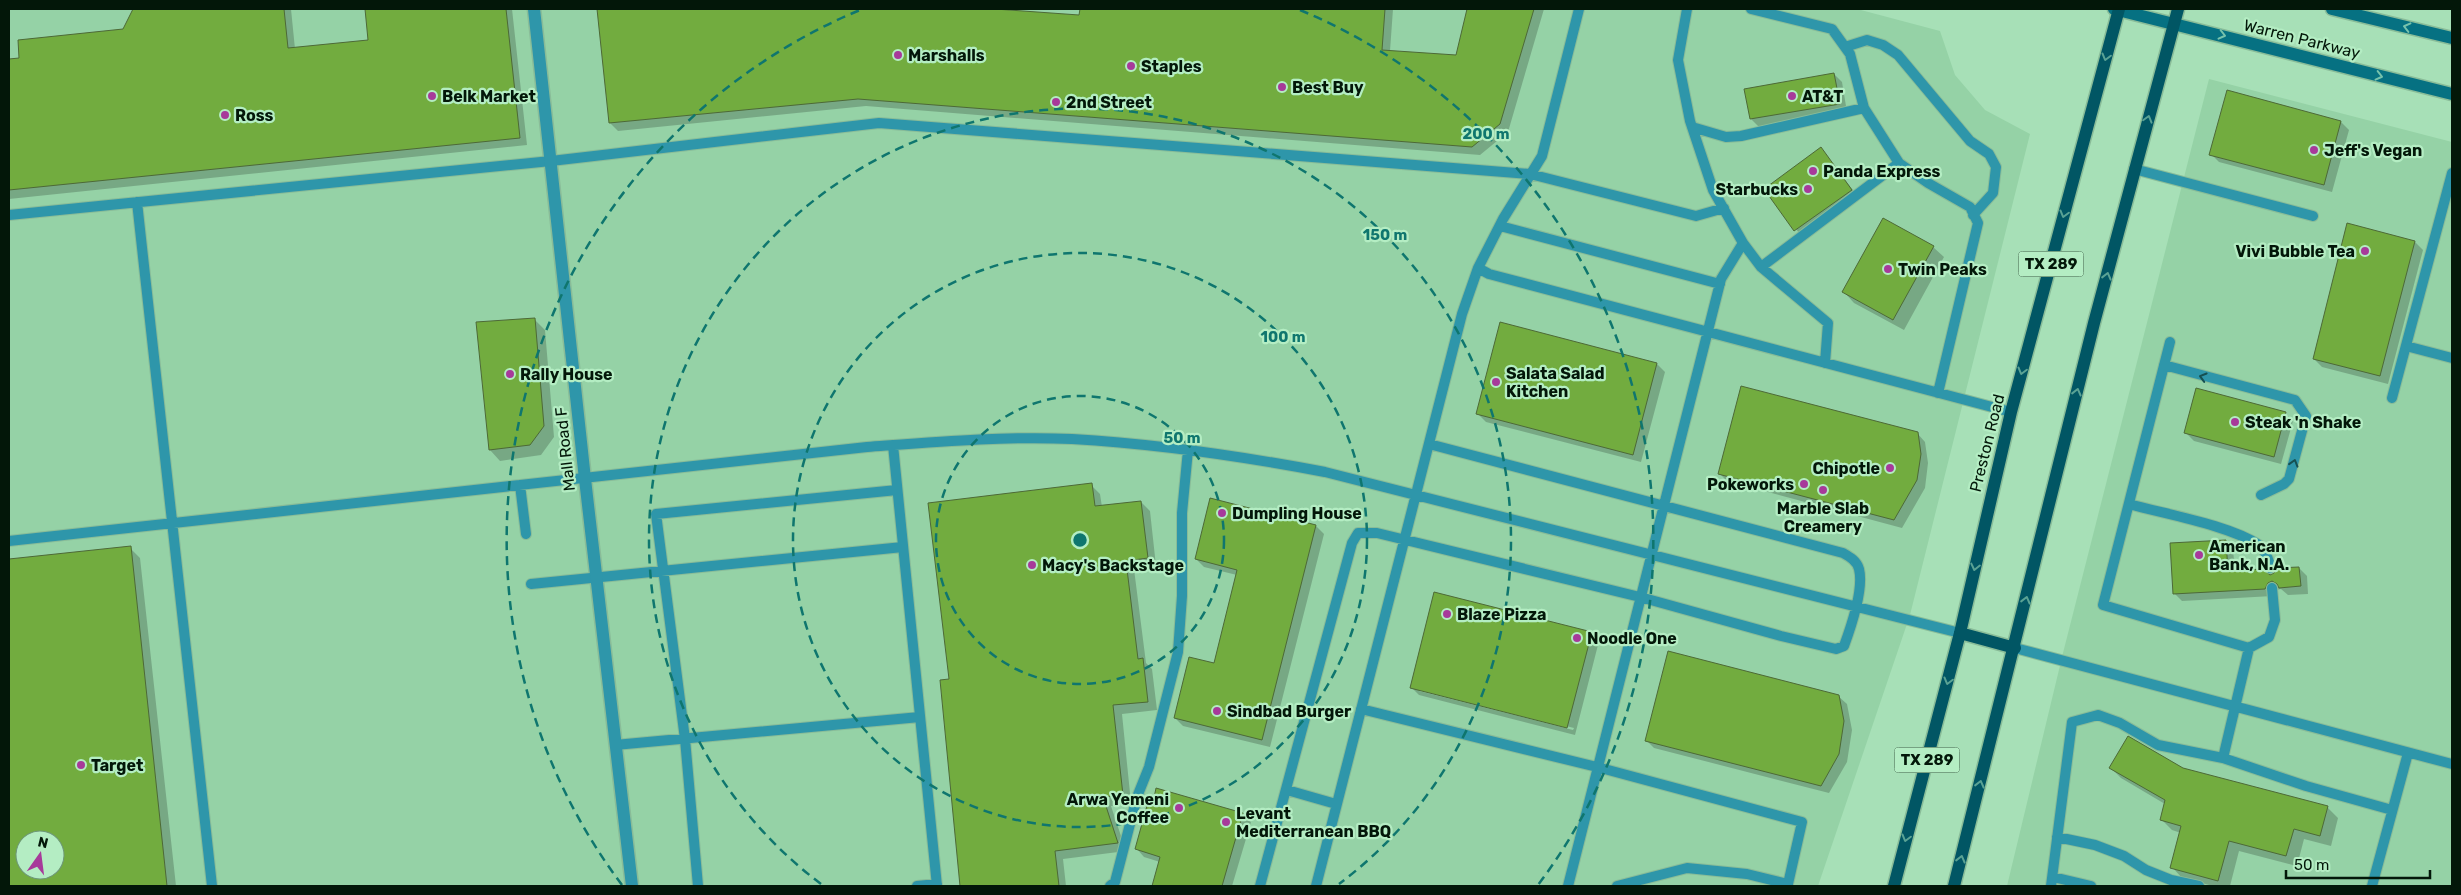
<svg xmlns="http://www.w3.org/2000/svg" width="2461" height="895" viewBox="0 0 2461 895" font-family="Rubik,sans-serif">
  <style>
    .built { fill: #95d2a6; fill-rule: evenodd }
    .shadow { fill: #0003; fill-rule: evenodd }
    .building { fill: #72ac3f; stroke: #4d6937; fill-rule: evenodd }
    .lines { fill: none; stroke-linecap: round; stroke-linejoin: round }
    .service-casing { stroke: #89bc98; stroke-width: 12 }
    .minor-casing { stroke: #89bc98; stroke-width: 15 }
    .secondary-casing { stroke: #89bc98; stroke-width: 15 }
    .primary-casing { stroke: #89bc98; stroke-width: 15 }
    .service { stroke: #2e96aa; stroke-width: 10 }
    .minor { stroke: #2e96aa; stroke-width: 12 }
    .secondary { stroke: #067182; stroke-width: 12 }
    .primary { stroke: #015664; stroke-width: 12 }
    .oneway { stroke: #77c2ac }
    .oneway2 { stroke: #5aa294 }
    .oneway3 { stroke: #165051 }
    .ring { fill: none; stroke: #0f766e; stroke-width: 2.5; stroke-dasharray: 9 6 }
    .poi-dot { fill: #a73a9a; stroke: #b4edc3; stroke-width: 2 }
    .labels { text-anchor: middle; dominant-baseline: central; stroke-width: 4.5; stroke-linejoin: round; paint-order: stroke }
    .shield { fill: #b4edc3; stroke: #385741; stroke-width: 1 }
    .shield-label { font-size: 15px; font-weight: bold; fill: #031709 }
    .street-label { font-size: 16px; fill: #031709; stroke: #b4edc3 }
    .poi-label { font-size: 16px; font-weight: bold; fill: #031709; stroke: #b4edc3; text-anchor: start }
    .centre { fill: #0f766e; stroke: #b4edc3; stroke-width: 2.5 }
    .ring-label { font-size: 15px; text-anchor: middle; font-weight: bold; fill: #0f766e; stroke: #b4edc3; stroke-width: 4.5; stroke-linejoin: round; paint-order: stroke }
  </style>
  <rect width="100%" height="100%" fill="#a7e0b7"/>
  <path class="built" d="M9 9H1857L1940 31 1955 75 1985 110 2030 134 1910 615 1818 886H9ZM25 840H55V870H25Z
    M2209 79 2452 142V886H2007L2063 653Z"/>
  <path class="shadow" d="M134 9H291L295 49 369 41 366 9H512L527 145 9 199V60L21 59 124 30Z
    M599 9H979L1081 17V9H1393L1390 51 1457 57 1469 9H1544L1508 132 1480 155 866 106 618 131 610 123Z
    M1834 74 1842 82 1847 112 1759 127 1751 119Z
    M2341 122 2349 130 2332 192 2219 162 2211 154Z
    M1821 149 1859 198 1803 238 1765 189Z
    M2415 242 2423 250 2388 384 2322 367 2314 359Z
    M1933 247 1944 257 1904 330 1854 303 1844 292Z
    M534 319 545 330 554 437 541 455 500 461 490 450Z
    M1657 364 1665 372 1641 462 1486 422 1478 414Z
    M2285 413 2293 421 2281 464 2194 441 2186 433Z
    M1917 433 1925 442 1928 463 1925 488 1902 528 1727 481 1719 473Z
    M1091 485 1100 494 1102 507 1141 502 1150 511 1156 566 1134 569 1146 663 1152 669 1157 710 1122 714 1131 803 1111 806 1126 851 1063 859 1066 886H962L942 681 951 680Z
    M1316 526 1324 534 1270 747 1183 726 1175 718 1215 664 1237 575 1204 567 1196 559Z
    M2225 541 2233 549 2235 572 2270 576 2299 568 2307 576 2308 594 2288 595 2281 589 2275 590 2273 596 2182 601 2174 593Z
    M130 548 140 558 176 886H9V560ZM25 840H55V870H25Z
    M1591 633 1599 641 1575 735 1419 695 1411 687ZM1419 689 1574 728 1573 730 1419 691Z
    M1838 696 1847 704 1852 730 1847 762 1829 793 1654 748 1646 740Z
    M2111 768 2183 769 2328 808 2338 818 2331 846 2304 839 2297 866 2239 851 2230 886H2213L2182 878 2172 867 2181 833 2172 830 2161 819 2165 804 2121 778Z
    M1243 814 1251 822 1232 886H1153L1160 862 1144 857 1137 849Z"/>
  <path class="building" d="M133 9H284L288 48 368 40 365 9H506L520 138 9 190V59L19 58 18 40 123 29Z
    M597 9H995L1079 15 1080 9H1385L1382 50 1456 55 1467 9H1534L1500 124 1472 147 858 99 609 123Z
    M1834 73 1840 104 1750 119 1744 89Z
    M2227 90 2341 121 2324 185 2209 155Z
    M1821 147 1852 190 1794 231 1764 189Z
    M1883 218 1934 246 1893 320 1842 292Z
    M2347 223 2415 241 2380 376 2313 359Z
    M535 318 544 426 530 445 489 450 476 322Z
    M1500 322 1657 363 1633 455 1476 414Z
    M1741 386 1918 432 1921 454 1917 480 1894 520 1718 474Z
    M2196 388 2286 412 2274 457 2184 433Z
    M1092 483 1095 506 1141 501 1148 558 1126 561 1138 659 1143 658 1148 702 1113 705 1123 795 1103 797 1118 843 1055 851 1059 886H960L940 680 949 679 928 503Z
    M1210 498 1316 525 1262 740 1174 718 1189 657 1214 663 1237 570 1195 559Z
    M2226 540 2228 571 2263 569 2270 575 2274 573 2277 568 2299 567 2301 586 2279 588 2277 584 2272 581 2268 583 2265 589 2173 594 2170 543Z
    M131 546 167 886H9V559ZM25 840H55V870H25Z
    M1434 592 1592 632 1567 728 1410 688Z
    M1668 651 1839 695 1844 721 1839 754 1821 786 1645 741Z
    M2128 736 2183 768 2328 806 2320 836 2294 829 2286 856 2229 841 2218 881 2170 868 2181 826 2160 820 2165 800 2109 768Z
    M1156 788 1243 813 1222 886H1152L1160 857 1135 849 1148 802 1153 803Z"/>
  <g class="lines">
    <defs>
      <path id="service" d="M1751 9 1832 29 1850 54 1864 108 1899 163 1928 183 1970 207 1978 223 1938 393
        M1845 47 1867 40 1883 45 1898 55 1970 141 1989 154 1996 167 1993 193 1973 215
        M1692 127 1726 137 1741 136 1864 108
        M2134 169 2313 216
        M137 202 212 886
        M9 215 551 161 879 123 1530 174 1696 216 1724 208
        M1500 226 1720 284
        M1743 243 1761 267 1828 323 1825 363
        M1761 267 1899 163
        M1478 268 1489 274 2011 412
        M2170 342 2103 605 2249 648 2223 758
        M2406 346 2452 358
        M2164 365 2295 400 2306 416 2289 479 2284 484 2261 495
        M2392 398 2452 173
        M893 445 937 886
        M520 485 526 534
        M2129 504C2164 514 2229 525 2259 545 2264 549 2270 561 2270 568
        M9 541 867 447C935 442 1004 436 1072 439 1157 444 1241 456 1325 472L1960 633
        M531 584 903 547
        M2015 648 2452 764
        M2249 648 2269 637 2275 620 2272 588
        M1361 709 1597 767 1802 822 1788 884 1747 874 1687 868 1617 886
        M615 745 920 717
        M1287 790 1336 804
        M2057 837 2095 845 2124 856 2146 870 2171 880 2199 886
        M2053 877 2091 886
        M698 886 685 739 656 514 897 490
        M917 886 937 884
        M1110 886 1115 882 1137 797 1149 767 1178 652 1182 596V513L1188 450
        M1260 886 1352 543 1358 533H1377L1640 597 1781 636 1836 649 1844 646C1851 627 1864 589 1859 569 1857 561 1850 557 1843 553L1429 444
        M1316 886 1462 314 1478 268 1503 219 1542 156 1579 9
        M1568 886 1721 279 1743 243 1713 190 1690 121 1678 60 1687 9
        M2051 886 2072 722 2098 715 2120 723 2158 745 2223 758 2306 786 2392 810
        M2372 886 2408 753"/>
      <path id="minor" d="M534 9 585 479 632 886"/>
      <path id="secondary" d="M2114 9 2452 94
        M2332 9 2452 38"/>
      <path id="primary" d="M1960 633 2015 648
        M1894 886 1960 633 2011 412 2119 9
        M1954 886 2094 323 2178 9"/>
    </defs>
    <use href="#service" class="service-casing"/>
    <use href="#minor" class="minor-casing"/>
    <use href="#secondary" class="secondary-casing"/>
    <use href="#primary" class="primary-casing"/>
    <use href="#service" class="service"/>
    <use href="#minor" class="minor"/>
    <use href="#secondary" class="secondary"/>
    <use href="#primary" class="primary"/>
  </g>
  <defs><path id="oneway-chevron" d="M-2-3.5L2.5 0L-2 3.5" fill="none" stroke-width="1.6" stroke-linecap="round" stroke-linejoin="round" transform="scale(1.25)"/></defs>
  <g class="oneway">
    <use href="#oneway-chevron" transform="translate(2407 27) rotate(-166)"/>
    <use href="#oneway-chevron" transform="translate(2222 35) rotate(14)"/>
    <use href="#oneway-chevron" transform="translate(2379 76) rotate(14)"/>
  </g>
  <g class="oneway2">
    <use href="#oneway-chevron" transform="translate(2106 57) rotate(105)"/>
    <use href="#oneway-chevron" transform="translate(2148 119) rotate(-74)"/>
    <use href="#oneway-chevron" transform="translate(2064 214) rotate(105)"/>
    <use href="#oneway-chevron" transform="translate(2107 276) rotate(-76)"/>
    <use href="#oneway-chevron" transform="translate(2022 371) rotate(105)"/>
    <use href="#oneway-chevron" transform="translate(2077 392) rotate(-76)"/>
    <use href="#oneway-chevron" transform="translate(1975 567) rotate(103)"/>
    <use href="#oneway-chevron" transform="translate(2026 600) rotate(-76)"/>
    <use href="#oneway-chevron" transform="translate(1948 681) rotate(105)"/>
    <use href="#oneway-chevron" transform="translate(1980 784) rotate(-76)"/>
    <use href="#oneway-chevron" transform="translate(1906 838) rotate(105)"/>
    <use href="#oneway-chevron" transform="translate(1961 859) rotate(-76)"/>
  </g>
  <g class="oneway3">
    <use href="#oneway-chevron" transform="translate(2203 377) rotate(-164)"/>
    <use href="#oneway-chevron" transform="translate(2294 463) rotate(-73)"/>
  </g>
  <g class="ring">
    <circle cx="1080" cy="540" r="144"/>
    <circle cx="1080" cy="540" r="287"/>
    <path d="M821 884A431 431 0 1 1 1339 884"/>
    <path d="M622 885A574 574 0 0 1 860 10M1300 10A574 574 0 0 1 1538 885"/>
  </g>
  <g class="poi-dot">
    <circle cx="898" cy="55" r="5"/>
    <circle cx="1131" cy="66" r="5"/>
    <circle cx="1282" cy="87" r="5"/>
    <circle cx="432" cy="96" r="5"/>
    <circle cx="1792" cy="96" r="5"/>
    <circle cx="1056" cy="102" r="5"/>
    <circle cx="225" cy="115" r="5"/>
    <circle cx="2314" cy="150" r="5"/>
    <circle cx="1813" cy="171" r="5"/>
    <circle cx="1808" cy="189" r="5"/>
    <circle cx="2365" cy="251" r="5"/>
    <circle cx="1888" cy="269" r="5"/>
    <circle cx="510" cy="374" r="5"/>
    <circle cx="1496" cy="382" r="5"/>
    <circle cx="2235" cy="422" r="5"/>
    <circle cx="1890" cy="468" r="5"/>
    <circle cx="1804" cy="484" r="5"/>
    <circle cx="1823" cy="490" r="5"/>
    <circle cx="1222" cy="513" r="5"/>
    <circle cx="2199" cy="555" r="5"/>
    <circle cx="1032" cy="565" r="5"/>
    <circle cx="1447" cy="614" r="5"/>
    <circle cx="1577" cy="638" r="5"/>
    <circle cx="1217" cy="711" r="5"/>
    <circle cx="81" cy="765" r="5"/>
    <circle cx="1179" cy="808" r="5"/>
    <circle cx="1226" cy="822" r="5"/>
  </g>
  <g class="labels">
    <g class="shield">
      <rect x="2018.5" y="251.5" width="65" height="25" rx="4"/>
      <rect x="1894.5" y="747.5" width="65" height="25" rx="4"/>
    </g>
    <g class="shield-label">
      <text x="2051" y="264">TX 289</text>
      <text x="1927" y="760">TX 289</text>
    </g>
    <g class="street-label">
      <text transform="translate(2302 39) rotate(14)">Warren Parkway</text>
      <text transform="translate(1987 443) rotate(-76)">Preston Road</text>
      <text transform="translate(565 449) rotate(-96)">Mall Road F</text>
    </g>
    <g class="poi-label">
      <text x="908" y="55">Marshalls</text>
      <text x="1141" y="66">Staples</text>
      <text x="1292" y="87">Best Buy</text>
      <text x="442" y="96">Belk Market</text>
      <text x="1802" y="96">AT&amp;T</text>
      <text x="1066" y="102">2nd Street</text>
      <text x="235" y="115">Ross</text>
      <text x="2324" y="150">Jeff's Vegan</text>
      <text x="1823" y="171">Panda Express</text>
      <text x="1798" y="189" text-anchor="end">Starbucks</text>
      <text x="2355" y="251" text-anchor="end">Vivi Bubble Tea</text>
      <text x="1898" y="269">Twin Peaks</text>
      <text x="1506" y="373">Salata Salad<tspan x="1506" dy="18">Kitchen</tspan></text>
      <text x="520" y="374">Rally House</text>
      <text x="2245" y="422">Steak 'n Shake</text>
      <text x="1880" y="468" text-anchor="end">Chipotle</text>
      <text x="1794" y="484" text-anchor="end">Pokeworks</text>
      <text x="1823" y="508" text-anchor="middle">Marble Slab<tspan x="1823" dy="18">Creamery</tspan></text>
      <text x="1232" y="513">Dumpling House</text>
      <text x="2209" y="546">American<tspan x="2209" dy="18">Bank, N.A.</tspan></text>
      <text x="1042" y="565">Macy's Backstage</text>
      <text x="1457" y="614">Blaze Pizza</text>
      <text x="1587" y="638">Noodle One</text>
      <text x="1227" y="711">Sindbad Burger</text>
      <text x="91" y="765">Target</text>
      <text x="1169" y="799" text-anchor="end">Arwa Yemeni<tspan x="1169" dy="18">Coffee</tspan></text>
      <text x="1236" y="813">Levant<tspan x="1236" dy="18">Mediterranean BBQ</tspan></text>
    </g>
  </g>
  <circle cx="1080" cy="540" r="8" class="centre"/>
  <g class="ring-label">
    <text x="1486" y="139">200 m</text>
    <text x="1385" y="240">150 m</text>
    <text x="1283" y="342">100 m</text>
    <text x="1182" y="443">50 m</text>
  </g>
  <rect width="2461" height="895" fill="none" stroke="#031709" stroke-width="20"/>
  <g transform="translate(40 855) rotate(14)"><circle r="24" fill="#b4edc3" stroke="#6d9779"/>
  <path d="M0-4L9 19L0 12L-9 19Z" fill="#a73a9a"/>
  <text y="-8" font-size="14" font-weight="bold" text-anchor="middle" fill="#031709">N</text>
  </g>
  <path d="M2286 870v8h144v-8" fill="none" stroke="#031709" stroke-width="2.5"/>
  <text x="2294" y="870" font-size="15" fill="#031709" stroke="#b4edc3" stroke-width="4" paint-order="stroke">50 m</text>
</svg>
